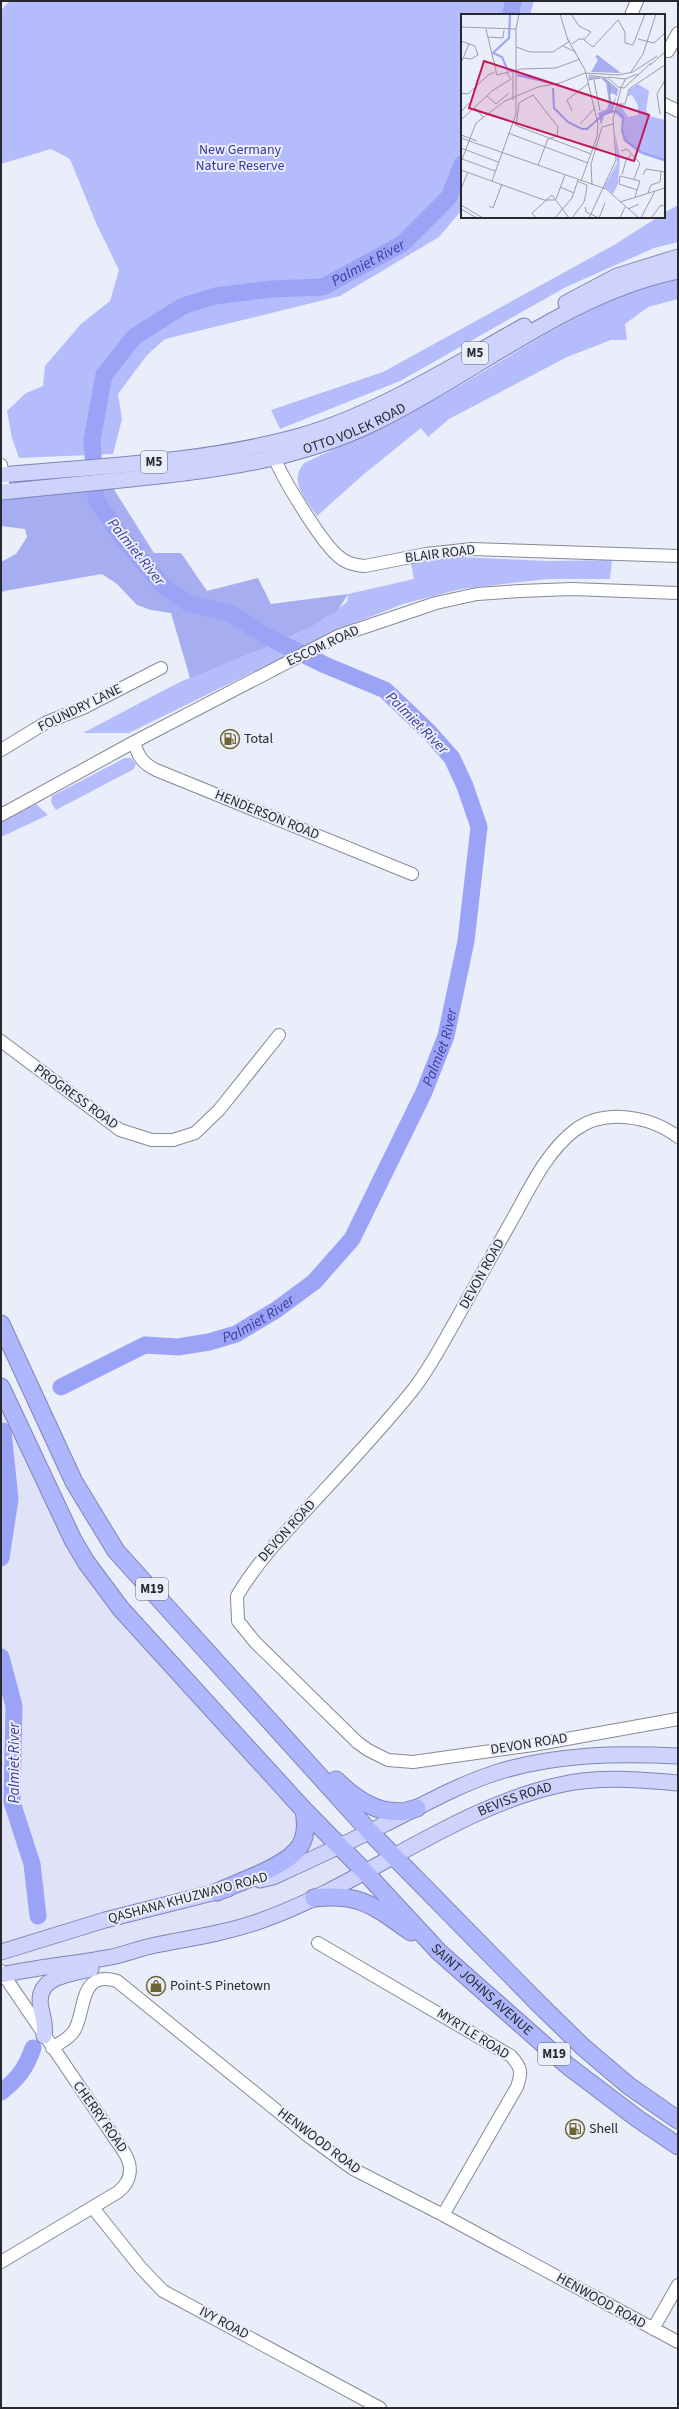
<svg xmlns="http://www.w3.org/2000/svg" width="679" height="2409" viewBox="0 0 679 2409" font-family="'Source Sans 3',sans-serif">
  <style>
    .built { fill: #e0e3f8 }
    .green { fill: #b4bcfc }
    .forest { fill: #a6aef1 }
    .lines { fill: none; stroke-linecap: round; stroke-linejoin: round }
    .river { stroke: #9ba3f7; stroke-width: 17 }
    .minor-casing { stroke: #878995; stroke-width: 14 }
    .major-casing { stroke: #7f85b5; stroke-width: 17 }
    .highway-casing { stroke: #7f85b5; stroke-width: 19 }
    .minor { stroke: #fff; stroke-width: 12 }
    .major { stroke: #ced3fe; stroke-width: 15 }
    .highway { stroke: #aeb6fe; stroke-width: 17 }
    .labels { text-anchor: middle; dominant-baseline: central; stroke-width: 4; stroke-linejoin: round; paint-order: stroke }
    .shield { fill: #eaedfa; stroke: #62646b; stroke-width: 1 }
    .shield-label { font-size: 13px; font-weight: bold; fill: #28292e }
    .park-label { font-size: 14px; fill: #3a3795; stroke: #eaedfa }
    .street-label { font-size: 14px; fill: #28292e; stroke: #eaedfa }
    .poi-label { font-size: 14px; fill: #28292e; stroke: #eaedfa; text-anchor: start }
    .water-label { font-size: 15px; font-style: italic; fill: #3e3c9b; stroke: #eaedfa }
    .inset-river { fill: none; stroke: #9ba3f7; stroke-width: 2 }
    .inset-road { fill: none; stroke: #9c9fa8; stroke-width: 1 }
    .view { fill: #c2185b; fill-opacity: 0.15; stroke: #c2185b; stroke-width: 2 }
    .inset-edge { fill: none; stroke: #28292e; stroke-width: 2 }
  </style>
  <rect width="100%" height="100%" fill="#eaedfa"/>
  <path class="built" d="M1 1389 86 1562 365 1871 261 1920 1 1974Z"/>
  <path class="green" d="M10 1H534L530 15H462V210L439 237 340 296 165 339 147 355 118 394 122 419 113 454 19 458 12 438 7 411 26 393 43 386 45 366 81 324 110 301 119 270 96 223 70 159 51 149 1 164V10Z
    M678 205V242L654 248 566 287 400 381 280 429 271 410 383 372 614 245 658 217H664V213Z
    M678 278V299L648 307 625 324 627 340H611L567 357 449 419 428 437 421 428 364 474 317 516C306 499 288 482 304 463 359 438 412 413 464 383 531 344 601 295 678 278Z
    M455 557 548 561 612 560 610 579H548L461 589 403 604 342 628 129 733H83C119 715 154 694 191 677 243 655 302 640 347 602L348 594 414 579 411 563Z
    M125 758H131L136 764 134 769 56 810 51 802 52 796Z
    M36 804 48 815 1 837V822Z"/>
  <path class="forest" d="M113 488 154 553H181L207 591 258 578 271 604 348 594 338 610 311 627 280 642 190 678 171 613 151 610 137 605 117 584 102 574 4 591 1 593V562L16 554 27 537 25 529 1 526V499Z"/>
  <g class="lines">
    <g class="river">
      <path d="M511 15 513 1"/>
      <path id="s1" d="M61 1387 145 1345 178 1347 209 1342 236 1334 276 1310 314 1282 352 1239 424 1092 446 1036 466 941 479 827 465 786 452 758 430 733 385 690 325 665 266 636 232 614 188 603 162 585 118 532 96 500 92 440 104 375 134 337 183 306 215 296 271 289 323 287 402 244 449 197 462 164"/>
      <path d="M1 1558 10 1499 3 1431"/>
      <path d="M1 1657 14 1706 12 1802 32 1864 38 1916"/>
      <path d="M1 2092C18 2079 26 2068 33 2048"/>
    </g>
    <defs>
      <path id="minor" d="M631 15 637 1
        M668 51 678 33
        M664 104 678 111
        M272 450C276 470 321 541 337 555 345 563 354 565 365 566L426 554 472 549 678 556
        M1 465 4 492
        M134 742C138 756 142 763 156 770L412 874
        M1 750 47 722 83 708 161 668
        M1 815 134 742 338 636 436 603 477 594 520 591 572 589 678 593
        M1 1041 120 1130 152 1140H173L195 1133 219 1110 279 1035
        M678 1137C650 1116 605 1108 575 1130 546 1152 529 1190 512 1220 493 1254 474 1287 456 1320 442 1344 429 1370 412 1391 379 1432 342 1471 306 1510 281 1537 256 1564 237 1596L238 1621 255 1642 357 1742 368 1750 388 1760 413 1762 533 1745 678 1719
        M318 1943 511 2056C522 2068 522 2073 517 2087L443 2215
        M1 1971 124 2152C133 2166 132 2181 118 2192L1 2262
        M52 2048C59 2043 69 2039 74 2031 86 2013 78 1969 117 1981L307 2135 353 2169 443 2215 678 2342
        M93 2208 141 2268 163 2291 380 2408
        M653 2329 678 2285"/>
      <g id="major">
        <path d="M566 303 617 276 678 257"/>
        <path d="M1 475C101 466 202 463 300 436 379 413 452 366 524 326"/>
        <path id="s2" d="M1 492C44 488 88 483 131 479 214 471 298 460 374 423 473 375 569 293 678 271"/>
        <path d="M260 1880 273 1877C310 1860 347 1843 383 1825 421 1806 457 1785 498 1772 556 1754 618 1753 678 1756"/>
        <path d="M1 1952 105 1920 228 1889"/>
        <path id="s3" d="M1 1975C37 1967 74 1964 111 1957 126 1954 140 1948 156 1945 191 1938 226 1933 260 1921 363 1885 456 1806 564 1784 601 1776 640 1780 678 1783"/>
        <path d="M44 2036C46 2024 43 2019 41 2008 34 1977 69 1974 91 1969"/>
      </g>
      <g id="highway">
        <path d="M1 1324 74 1482 116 1551 370 1832 538 2003 583 2047 629 2086 678 2120"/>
        <path id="s4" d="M1 1387 73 1540 86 1562 121 1609 304 1810 365 1872 439 1952 568 2066 638 2119 678 2146"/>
        <path d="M336 1780C358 1802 386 1820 417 1808"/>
        <path d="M217 1892C239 1882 288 1866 300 1846 307 1835 306 1821 304 1810"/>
        <path d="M314 1898C361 1893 374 1906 411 1932"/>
      </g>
    </defs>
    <use href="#minor" class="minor-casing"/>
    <use href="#major" class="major-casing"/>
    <use href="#highway" class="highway-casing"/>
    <use href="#minor" class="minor"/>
    <use href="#major" class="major"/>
    <use href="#highway" class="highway"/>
  </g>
  <defs>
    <symbol id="fuel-ring" viewBox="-11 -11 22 22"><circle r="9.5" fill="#eaedfa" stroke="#6e6431" stroke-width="1.5"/><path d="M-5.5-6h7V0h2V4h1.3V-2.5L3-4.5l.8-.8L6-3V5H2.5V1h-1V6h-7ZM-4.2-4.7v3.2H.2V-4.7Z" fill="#6e6431"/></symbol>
    <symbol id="shop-ring" viewBox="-11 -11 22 22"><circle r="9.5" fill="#eaedfa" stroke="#6e6431" stroke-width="1.5"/><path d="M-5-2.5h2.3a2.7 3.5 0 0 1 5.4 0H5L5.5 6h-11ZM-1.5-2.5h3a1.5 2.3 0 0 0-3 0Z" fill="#6e6431"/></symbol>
  </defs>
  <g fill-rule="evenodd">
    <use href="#fuel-ring" x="219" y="728" width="22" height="22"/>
    <use href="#shop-ring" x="145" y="1975" width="22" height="22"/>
    <use href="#fuel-ring" x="564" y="2118" width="22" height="22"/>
  </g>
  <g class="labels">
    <g class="shield">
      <rect x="462" y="342" width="26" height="22" rx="3"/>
      <rect x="141" y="451" width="26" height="22" rx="3"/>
      <rect x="136" y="1578" width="32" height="22" rx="3"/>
      <rect x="538" y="2043" width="32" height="22" rx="3"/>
    </g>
    <g class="shield-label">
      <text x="475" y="353">M5</text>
      <text x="154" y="462">M5</text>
      <text x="152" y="1589">M19</text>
      <text x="554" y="2054">M19</text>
    </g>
    <g class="park-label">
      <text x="240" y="150">New Germany<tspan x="240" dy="16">Nature Reserve</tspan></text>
    </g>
    <g class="street-label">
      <text stroke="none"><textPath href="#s2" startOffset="361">OTTO VOLEK ROAD</textPath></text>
      <text transform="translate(440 554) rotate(-7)">BLAIR ROAD</text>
      <text transform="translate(323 646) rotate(-25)">ESCOM ROAD</text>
      <text transform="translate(80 708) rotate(-26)">FOUNDRY LANE</text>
      <text transform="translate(267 815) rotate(22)">HENDERSON ROAD</text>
      <text transform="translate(76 1097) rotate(36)">PROGRESS ROAD</text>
      <text transform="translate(482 1274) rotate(-61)">DEVON ROAD</text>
      <text transform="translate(287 1531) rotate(-48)">DEVON ROAD</text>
      <text transform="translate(529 1744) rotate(-9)">DEVON ROAD</text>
      <text stroke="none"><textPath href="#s3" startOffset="548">BEVISS ROAD</textPath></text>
      <text transform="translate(188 1898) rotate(-15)">QASHANA KHUZWAYO ROAD</text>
      <text stroke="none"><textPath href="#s4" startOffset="778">SAINT JOHNS AVENUE</textPath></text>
      <text transform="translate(473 2034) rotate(32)">MYRTLE ROAD</text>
      <text transform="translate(100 2117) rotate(55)">CHERRY ROAD</text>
      <text transform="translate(319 2141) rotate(37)">HENWOOD ROAD</text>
      <text transform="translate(601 2301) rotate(29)">HENWOOD ROAD</text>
      <text transform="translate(224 2323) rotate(28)">IVY ROAD</text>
    </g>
    <g class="poi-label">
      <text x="244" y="739">Total</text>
      <text x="170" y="1986">Point-S Pinetown</text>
      <text x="589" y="2129">Shell</text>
    </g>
    <g class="water-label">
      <text stroke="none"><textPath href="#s1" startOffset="1725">Palmiet River</textPath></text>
      <text transform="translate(136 552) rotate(51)">Palmiet River</text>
      <text transform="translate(417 723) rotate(45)">Palmiet River</text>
      <text stroke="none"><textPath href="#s1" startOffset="549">Palmiet River</textPath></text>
      <text stroke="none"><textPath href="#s1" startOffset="213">Palmiet River</textPath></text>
      <text transform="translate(14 1763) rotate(-90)">Palmiet River</text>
    </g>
  </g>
  <g transform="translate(461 14)">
    <rect width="204" height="204" fill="#eaedfa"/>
    <path d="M177 70 188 77 185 96 188 102 204 106V148L178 139 162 126 161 105 154 99 156 92H160L167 103 177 101V91L171 81 167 82 168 76ZM154 119 159 143 157 170 152 180 143 173 156 149Z" fill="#b4bcfc"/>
    <path d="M137 41 143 46 160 59 130 58 137 46 134 42ZM127 62 144 64 157 75 156 82 151 79 149 81 151 91 155 83 152 98 143 102 140 111 137 99 146 95 148 88 145 69 140 64 128 65Z" fill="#a6aef1"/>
    <path class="inset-river" d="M47 57 41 43 32 39 48 24 49 0M56 61 90 69M92 74 93 94 107 108 121 115H126L144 99 156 97 162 103 161 117 165 127 182 139 204 146"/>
    <path class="inset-road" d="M99 0 107 26M110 0 118 12 130 18 124 25H118L111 30M0 13 55 15M25 15 36 61 60 55 95 54 119 45M27 23 42 24 43 16M106 24 124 56 137 110 136 123 120 167M177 25 193 29 204 19M123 26 132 33 157 6 164 18V29L172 31 184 0M0 27 14 32 17 41 10 45 3 44M102 32 115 38M55 33 69 38H92L109 27M0 49 8 30M189 51 204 38M170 58 182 40 195 0M128 61 147 64 157 73 163 74 190 49M147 63 164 65 177 60M127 66 139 64M133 66 139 97M145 66 148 69 149 87M0 79 7 80 27 61 34 58M26 82 35 90 48 79M52 86V58M155 90H164L168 75 204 51M14 94 23 104M111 97 106 86 128 69M0 98 8 89M199 100 196 80 204 66M0 106 31 77 50 65 46 59M119 110 134 94M54 111 130 140M55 112 58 89 72 81 97 113 96 122 87 125 77 151M47 119 127 149M0 121 16 127M0 124 145 175 178 204M0 134 37 148M160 137 166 135 179 149 173 165M41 139 55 100V15L58 0M1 145 34 157M0 148 15 109 44 87 77 73 99 69 124 59 157 61 172 58 196 42M0 156 83 186H94M161 161 165 146 170 141M182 161 185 155 204 158M31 167 41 139M131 171 130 150 141 113 152 110M99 173 113 179M0 175 7 158M187 179 190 171 199 168 200 158M174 183 179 167 159 162 158 170 176 176M95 185 104 161M159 188 204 174M0 191 22 204M28 192 32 194 41 170M124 193 125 198 138 204M0 195 16 204M167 195 178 190M75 204 71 199 91 181 108 204M94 204 111 184 117 166M111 204 123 188 125 179 126 171 116 167M128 204 155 146 152 105 160 74 165 64M138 204 144 189M159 204 164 193M180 204 194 177M190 204 199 192 204 191"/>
    <path class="view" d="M23 47 188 101 173 147 8 94Z"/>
    <rect width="204" height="204" class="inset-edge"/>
  </g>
  <rect width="679" height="2409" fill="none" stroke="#28292e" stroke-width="4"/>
</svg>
